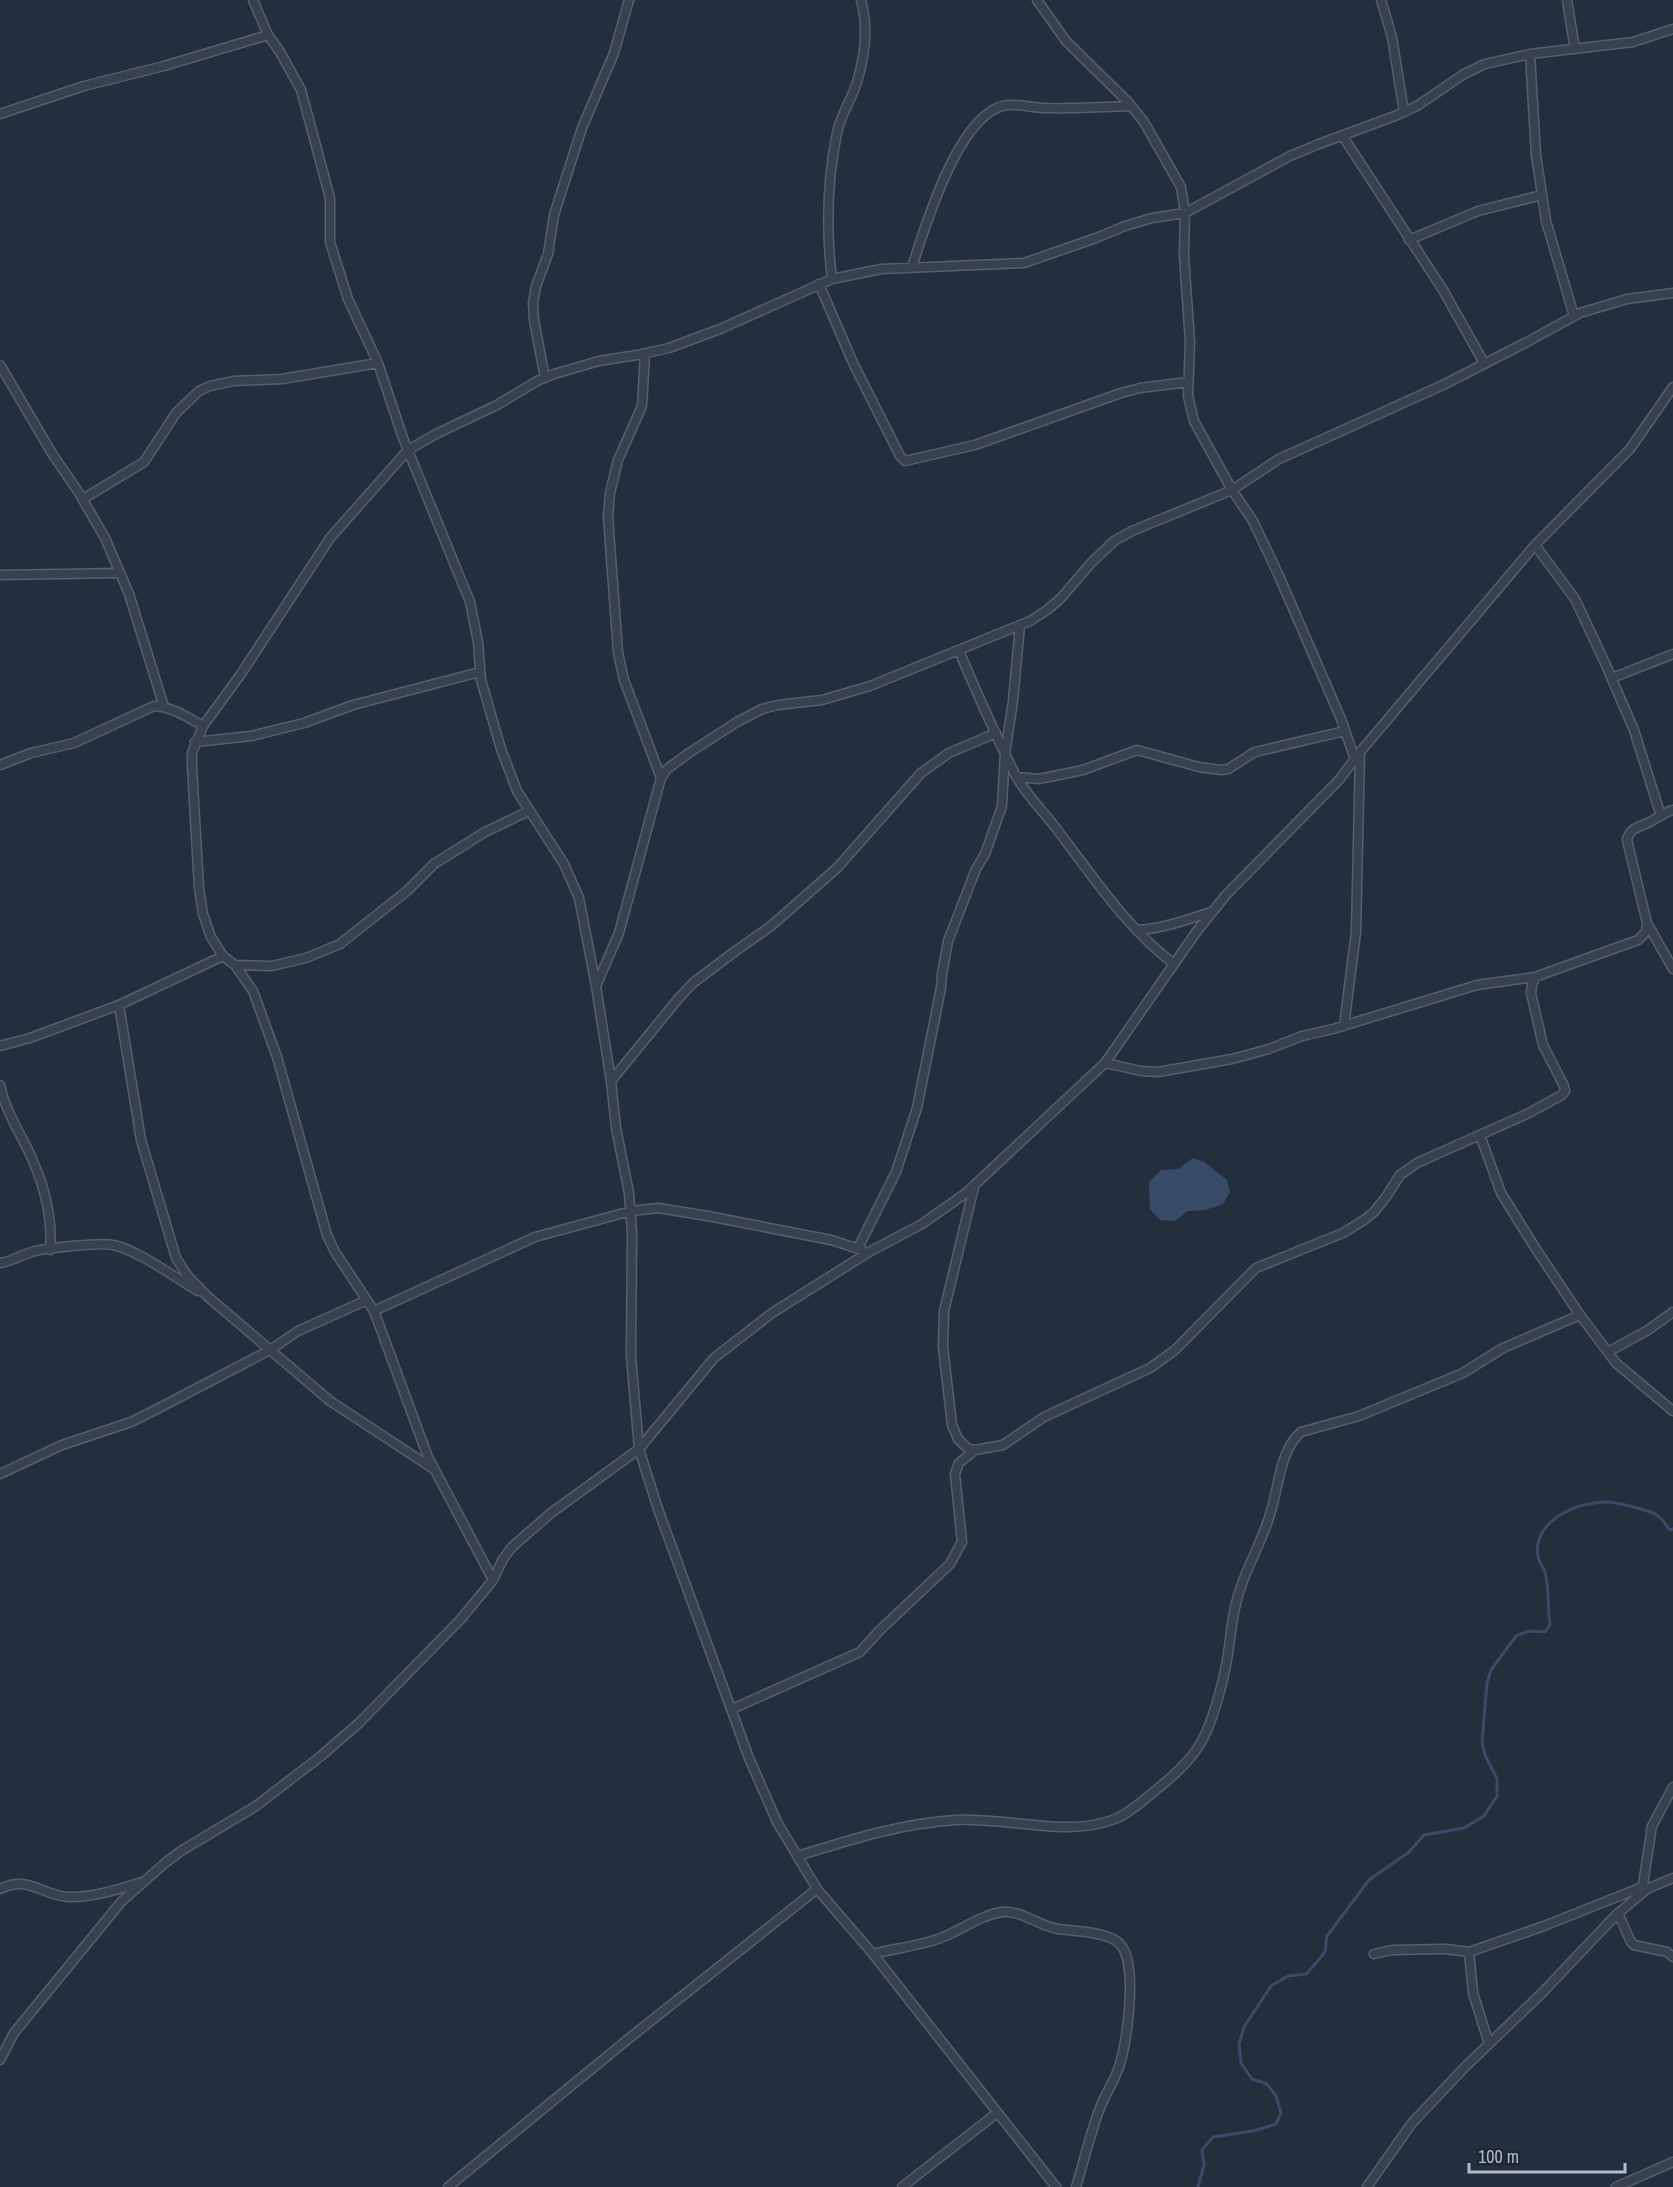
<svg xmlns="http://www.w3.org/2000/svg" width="1673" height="2187" viewBox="0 0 1673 2187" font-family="'Archivo Narrow',sans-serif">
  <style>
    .water { fill: #394c67 }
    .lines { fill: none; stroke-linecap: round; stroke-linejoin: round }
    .stream { stroke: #394c67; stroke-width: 3 }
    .street-casing { stroke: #565f6c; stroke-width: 11 }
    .street { stroke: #38414e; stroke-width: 8 }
  </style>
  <rect width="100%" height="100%" fill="#242f3e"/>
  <path class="water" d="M1193 1158 1204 1162 1227 1180 1230 1192 1223 1204 1205 1210 1188 1211 1175 1221 1160 1220 1150 1209 1149 1182 1161 1170 1178 1169Z"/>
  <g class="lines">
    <path class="stream" d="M1198 2187 1204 2165 1202 2150 1213 2137 1253 2131 1276 2124 1281 2113 1276 2096 1267 2084 1252 2079 1241 2063 1239 2044 1244 2027 1271 1986 1288 1976 1306 1974 1316 1963 1325 1952 1327 1936 1369 1880 1409 1852 1424 1835 1464 1828 1484 1816 1497 1796V1779L1485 1755 1482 1742 1487 1683 1491 1670 1516 1636 1529 1631 1545 1632 1550 1625C1547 1608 1550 1583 1544 1570 1539 1560 1536 1555 1538 1543 1545 1516 1578 1503 1605 1502 1617 1502 1630 1506 1641 1509 1646 1511 1654 1512 1658 1516 1663 1519 1666 1526 1670 1530L1673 1529"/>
    <defs>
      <path id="street" d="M253 0 268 35 280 52 301 90 330 198V242L348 299 378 363 403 438 470 602 478 642 481 680 501 749 517 791 564 864 579 898 596 986 611 1081 616 1128 629 1193 632 1232 631 1356 639 1449 658 1509 749 1758 777 1822 817 1889 873 1954 1056 2187
        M1037 0 1066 41 1128 102 1144 122 1181 187 1185 213 1184 256 1190 342 1188 396 1194 421 1232 490 1253 521 1279 576 1341 719 1355 759
        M1381 0 1392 37 1404 112
        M1567 0 1575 49
        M1530 54 1536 155 1546 221 1574 316
        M0 114 84 86 164 66 268 35
        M1342 135 1443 290 1484 363
        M1409 240 1478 211 1542 195
        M912 267C925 227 959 111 1007 105 1020 104 1035 108 1048 108 1076 109 1104 107 1131 106
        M832 279C826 230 827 181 837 133 841 114 852 99 857 82 865 56 868 26 861 0
        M819 284 854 365 900 456 905 461 975 445 1121 393 1140 388 1188 382
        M645 354 642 406 618 460 610 493 608 517 618 652 624 680 661 778
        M0 365 53 455 79 493 105 538 129 594 164 707
        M545 378 534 320 533 303 536 286 548 254 554 215 570 165 582 128 614 53 629 0
        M83 499 144 462 176 413 199 391 210 386 233 381 282 379 378 363
        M1535 545 1575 599 1605 663 1634 730 1660 813
        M0 575 120 573
        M959 651C977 693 995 735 1016 776 1026 794 1039 807 1052 823 1090 872 1124 926 1174 964
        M1612 678 1673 654
        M195 742 251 736 304 723 353 705 480 672
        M0 765 31 753 74 743 154 706C173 707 187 717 203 726
        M1017 777 1039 779 1083 770 1137 750 1199 767 1221 770 1228 769 1255 752 1345 731
        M1673 810C1663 813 1659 817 1650 822 1640 827 1630 827 1627 840L1647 923 1673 969
        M1136 930C1162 929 1186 920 1211 912
        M223 956 119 1005 141 1140 176 1258 187 1275 207 1296 330 1401 435 1470
        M235 965 272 966 306 958 340 944 407 891 434 864 485 832 529 811
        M596 986 619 933 661 778 667 769 689 753 737 722 762 709 778 705 822 700 870 686 1030 621 1047 610 1061 598 1091 563 1114 541 1132 531 1232 490 1279 459 1443 385 1527 342 1580 313 1627 299 1673 293
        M1344 1026 1356 932 1360 752
        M0 1046 30 1038 119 1005
        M1105 1063 1141 1071 1158 1072 1232 1059 1269 1049 1302 1036 1333 1029 1477 985 1535 977 1638 940 1646 932 1647 923
        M611 1081 678 999 693 983 734 952 771 926 837 868 921 773 949 753 996 733
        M0 1085C5 1109 17 1128 28 1150 43 1181 53 1215 50 1250
        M1480 1135 1501 1193 1536 1249 1580 1315 1616 1363 1673 1411
        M974 1187 944 1311 943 1347 952 1425 958 1439 967 1448 975 1450 1003 1445 1044 1417 1150 1368 1175 1350 1256 1268 1343 1233 1364 1220 1374 1212 1386 1197 1400 1175 1417 1163 1527 1114 1562 1095 1565 1091 1564 1086 1543 1045 1531 993 1532 985 1535 977
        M858 1248 896 1172 917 1108 941 988 942 974 948 941 976 869 985 854 1002 806 1005 753 1013 701 1020 625
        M0 1263C13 1261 23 1254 35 1251 49 1248 100 1242 113 1245 138 1250 174 1277 198 1291
        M374 1311 535 1237 631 1211 658 1208 708 1216 831 1240 862 1250
        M1608 1352 1648 1330 1673 1312
        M0 1474 62 1445 131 1422 159 1408 270 1350 298 1331 367 1300
        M493 1580 428 1457 374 1311 335 1252 327 1235 277 1057 253 991 235 965 223 956 211 937 203 914 199 888 192 767V753L203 726 241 674 330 538 408 450 438 433 497 405 539 380 554 374 599 361 637 355 669 348 720 329 832 279 881 269 1024 263 1096 238 1125 226 1152 218 1185 213 1290 156 1319 144 1395 116 1417 106 1464 74 1485 64 1530 54 1633 42 1673 29
        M732 1709 860 1652 879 1631 950 1564 962 1542 955 1474 959 1463 975 1450
        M798 1856C849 1840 902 1823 957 1820 1007 1817 1067 1838 1115 1819 1130 1813 1143 1800 1156 1790 1171 1778 1186 1765 1197 1749 1212 1728 1224 1679 1228 1654 1231 1634 1232 1615 1238 1596 1246 1567 1263 1541 1271 1511 1279 1486 1280 1450 1301 1432L1359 1416 1463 1373 1503 1348 1580 1315
        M0 1889C29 1875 41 1895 68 1897 92 1898 119 1889 142 1882
        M1642 1891 1652 1826 1673 1787
        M1618 1913 1631 1942 1634 1945 1667 1952 1673 1957
        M1469 1952 1473 1993 1489 2044
        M873 1954C896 1948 921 1946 943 1937 963 1929 981 1915 1002 1912 1021 1910 1039 1926 1058 1929 1074 1931 1107 1932 1119 1943 1139 1961 1127 2044 1119 2067 1114 2082 1105 2094 1100 2108 1090 2134 1084 2161 1076 2187
        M1374 1954 1392 1950 1446 1949 1469 1952 1544 1926 1642 1887
        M0 2060 14 2033 121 1902 165 1863 181 1851 256 1806 321 1756 359 1723 460 1620 493 1580 503 1559 512 1547 551 1513 639 1449 714 1358 772 1313 869 1252 922 1224 966 1193 1105 1063 1197 931 1226 895 1339 780 1360 752 1535 545 1630 449 1673 387
        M448 2187 627 2040 817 1889
        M902 2187 997 2113
        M1367 2187 1412 2123 1465 2067 1542 1993 1616 1915 1647 1889 1673 1878
        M1616 2187 1673 2162"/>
    </defs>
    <use href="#street" class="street-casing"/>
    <use href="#street" class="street"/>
  </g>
  <path d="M1469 2163v9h156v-9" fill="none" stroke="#b4bcc9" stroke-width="3"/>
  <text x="1478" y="2163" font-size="18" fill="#b4bcc9" stroke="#1d2633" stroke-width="4.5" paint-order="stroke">100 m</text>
</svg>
